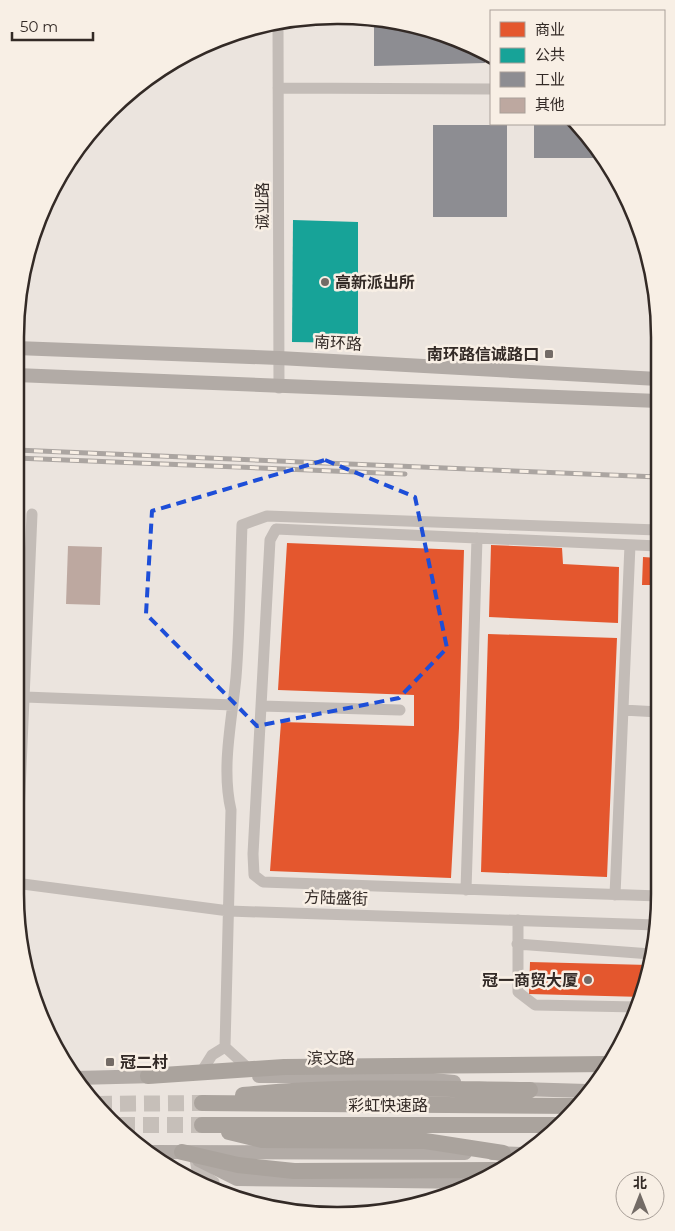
<svg xmlns="http://www.w3.org/2000/svg" width="675" height="1231" viewBox="0 0 675 1231" font-family="Montserrat,'Noto Sans SC',sans-serif">
  <style>
    .shops { fill: #e4572e }
    .public { fill: #17a398 }
    .industry { fill: #8d8d92 }
    .building { fill: #bda8a0 }
    .lines { fill: none; stroke-linecap: round; stroke-linejoin: round }
    .highway-tunnel { stroke: #c6bfb9; stroke-width: 16; stroke-dasharray: 16 8; stroke-linecap: butt }
    .minor { stroke: #c3bcb7; stroke-width: 11 }
    .major { stroke: #b2aba6; stroke-width: 14 }
    .highway { stroke: #aaa39d; stroke-width: 16 }
    .rail-casing { stroke: #aba5a1; stroke-width: 5 }
    .rail { stroke: #f8efe5; stroke-width: 3; stroke-dasharray: 9; stroke-linecap: butt }
    .marked { fill: none; stroke: #1d4ed8; stroke-width: 4; stroke-dasharray: 10 6; stroke-linejoin: round }
    .poi-dot { fill: #736b66; stroke: #f8efe5; stroke-width: 2 }
    .labels { text-anchor: middle; dominant-baseline: central; stroke-width: 5; stroke-linejoin: round; paint-order: stroke }
    .street-label { font-size: 16px; fill: #332a26; stroke: #f8efe5 }
    .poi-label { font-size: 16px; font-weight: bold; fill: #332a26; stroke: #f8efe5; text-anchor: start }
    .rim { fill: none; stroke: #332a26; stroke-width: 2.5 }
  </style>
  <rect width="100%" height="100%" fill="#ebe4de"/>
  <path class="shops" d="M287 543 464 550 459 728 451 878 270 871 281 722 414 726V695L278 690Z
    M491 545 562 548 563 564 619 567 618 623 489 617Z
    M643 557 658 558V585H642Z
    M653 631H658V650H654Z
    M488 634 617 638 607 877 481 872Z
    M530 962 649 965 643 997 529 994Z"/>
  <path class="public" d="M293 220 358 222V343L292 342Z"/>
  <path class="industry" d="M374 18H380L484 53 485 63 374 66Z
    M534 124H577L606 158H534Z
    M433 125H507V217H433Z"/>
  <path class="building" d="M68 546 102 547 100 605 66 604Z"/>
  <g class="lines">
    <path class="highway-tunnel" d="M96 1104 202 1103
      M119 1125H202"/>
    <path class="minor" d="M278 24 279 388
      M278 88 491 89
      M658 546 276 529 270 540 253 854 254 875 263 882 659 896
      M15 576H29
      M25 697 233 705
      M261 706 400 710
      M623 710 659 712
      M15 883 229 911 657 925
      M16 883 32 514
      M466 890 477 538
      M615 895 630 545
      M518 920V992L535 1005 638 1007
      M517 944 651 954
      M249 1069 225 1047 231 810C221 767 232 721 236 677 240 627 240 576 242 525L267 516 658 530
      M202 1071 212 1055 225 1047
      M195 1159 197 1170 214 1182"/>
    <path class="major" d="M16 348 279 358 658 379
      M16 375 658 401
      M259 1076H390L454 1082
      M75 1078 157 1076
      M520 1089 587 1091
      M149 1152 465 1153
      M492 1153 521 1154
      M199 1160 237 1179 476 1182"/>
    <path class="highway" d="M148 1076 284 1067 609 1064
      M243 1095C339 1085 434 1089 530 1090
      M202 1103 575 1106
      M202 1125H559
      M229 1132 262 1140 425 1141 503 1153
      M182 1152 238 1165 294 1171 495 1170"/>
    <defs>
      <path id="rail" d="M16 450 658 477
        M16 458 405 474"/>
    </defs>
    <use href="#rail" class="rail-casing"/>
    <use href="#rail" class="rail"/>
  </g>
  <path class="marked" d="M325 460 415 497 447 648 399 698 257 726 146 614 152 511Z"/>
  <g class="poi-dot">
    <circle cx="325" cy="282" r="5"/>
    <rect x="544" y="349" width="10" height="10" rx="2.5"/>
    <circle cx="588" cy="980" r="5"/>
    <rect x="105" y="1057" width="10" height="10" rx="2.5"/>
  </g>
  <g class="labels">
    <g class="street-label">
      <text transform="translate(262 206) rotate(-90)">诚业路</text>
      <text transform="translate(338 343) rotate(3)">南环路</text>
      <text transform="translate(336 898) rotate(2)">方陆盛街</text>
      <text x="331" y="1058">滨文路</text>
      <text x="388" y="1105">彩虹快速路</text>
    </g>
    <g class="poi-label">
      <text x="335" y="282">高新派出所</text>
      <text x="539" y="354" text-anchor="end">南环路信诚路口</text>
      <text x="578" y="980" text-anchor="end">冠一商贸大厦</text>
      <text x="120" y="1062">冠二村</text>
    </g>
  </g>
  <path d="M0 0H675V1231H0ZM337 24H338A313 313 0 0 1 651 337V894A313 313 0 0 1 338 1207H337A313 313 0 0 1 24 894V337A313 313 0 0 1 337 24Z" fill="#f8efe5" fill-rule="evenodd"/>
  <path class="rim" d="M337 24H338A313 313 0 0 1 651 337V894A313 313 0 0 1 338 1207H337A313 313 0 0 1 24 894V337A313 313 0 0 1 337 24Z"/>
  <rect x="490" y="10" width="175" height="115" fill="#f8efe5" stroke="#a9a099"/>
  <rect x="500" y="22" width="25" height="15" fill="#e4572e" stroke="#a9a099"/>
  <text x="535" y="35" font-size="15" fill="#332a26">商业</text>
  <rect x="500" y="48" width="25" height="15" fill="#17a398" stroke="#a9a099"/>
  <text x="535" y="60" font-size="15" fill="#332a26">公共</text>
  <rect x="500" y="72" width="25" height="15" fill="#8d8d92" stroke="#a9a099"/>
  <text x="535" y="85" font-size="15" fill="#332a26">工业</text>
  <rect x="500" y="98" width="25" height="15" fill="#bda8a0" stroke="#a9a099"/>
  <text x="535" y="110" font-size="15" fill="#332a26">其他</text>
  <g transform="translate(640 1196)"><circle r="24" fill="#f8efe5" stroke="#a9a099"/>
  <path d="M0-4L9 19L0 12L-9 19Z" fill="#736b66"/>
  <text y="-8" font-size="14" font-weight="bold" text-anchor="middle" fill="#332a26">北</text>
  </g>
  <path d="M12 32v8h81v-8" fill="none" stroke="#332a26" stroke-width="2.5"/>
  <text x="20" y="32" font-size="15" fill="#332a26" stroke="#f8efe5" stroke-width="4" paint-order="stroke">50 m</text>
</svg>
